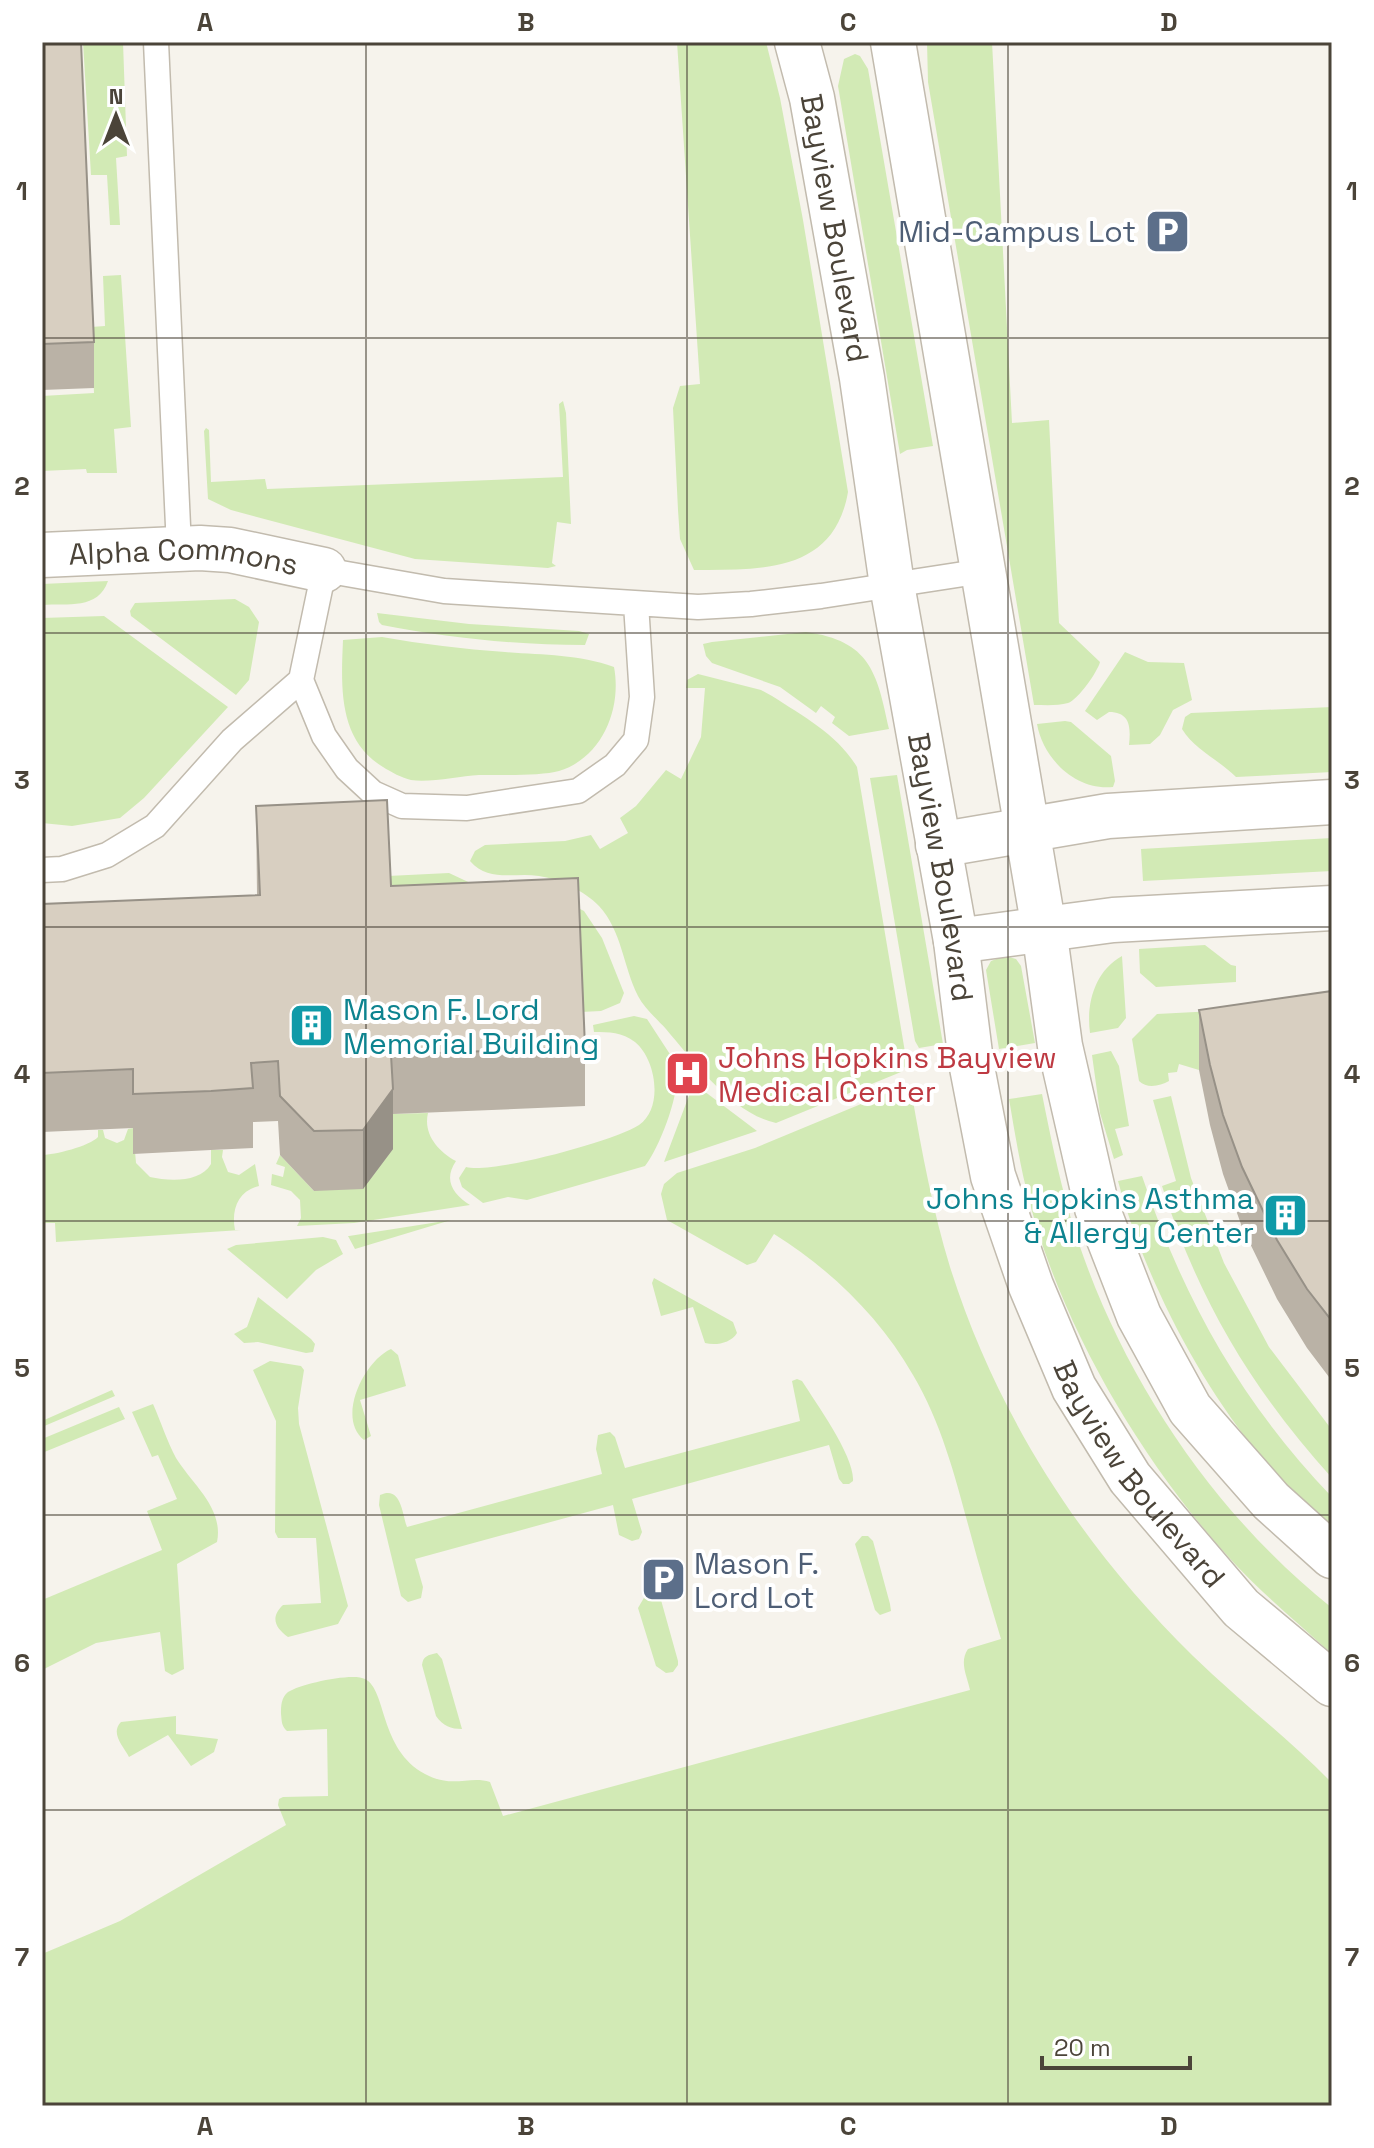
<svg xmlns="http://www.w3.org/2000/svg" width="1374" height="2148" viewBox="0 0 1374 2148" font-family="'Space Grotesk',sans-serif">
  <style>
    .green { fill: #d2eab5 }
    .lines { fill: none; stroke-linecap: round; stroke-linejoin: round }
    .service-casing { stroke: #c2bbae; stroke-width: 27 }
    .minor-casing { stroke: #c2bbae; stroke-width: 47 }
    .tertiary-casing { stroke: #c2bbae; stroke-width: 47 }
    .service { stroke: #fff; stroke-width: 24 }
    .minor { stroke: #fff; stroke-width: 44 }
    .tertiary { stroke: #fff; stroke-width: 44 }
    .wall { fill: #bab2a6 }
    .shaded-wall { fill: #979187 }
    .building { fill: #d8cfc1; stroke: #979187; stroke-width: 2 }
    .grid { fill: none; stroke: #4b4439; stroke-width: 2; stroke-opacity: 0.55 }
    .labels { text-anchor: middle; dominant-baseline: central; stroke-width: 8; stroke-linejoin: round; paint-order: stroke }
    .street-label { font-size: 30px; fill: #4b4439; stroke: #fff }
    .service-label { font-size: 30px; fill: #4e5e75; stroke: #fff; text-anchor: end }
    .culture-label { font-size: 30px; fill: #0d838f; stroke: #fff; text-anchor: start }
    .health-label { font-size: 30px; fill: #be3a42; stroke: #fff; text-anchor: start }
    .neatline { fill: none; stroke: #4b4439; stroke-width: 3 }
    .grid-label { font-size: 26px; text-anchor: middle; font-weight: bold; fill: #4b4439 }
  </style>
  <rect width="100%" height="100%" fill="#f6f3ec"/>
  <path class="green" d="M83 42H123L127 156 116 158 120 225H110L107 175H91Z
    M677 42H766L780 98 803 220 848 492C834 573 761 570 694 570L680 539 678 510 673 408 680 386 700 384Z
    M927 42H992L1012 423 1049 420 1059 623 1100 662C1098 671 1078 700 1068 703 1058 706 1045 705 1034 705L928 82Z
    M855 54 860 56 868 69 933 446 907 450 900 454 838 86 844 59Z
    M121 275 131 427 114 429 117 473H87L86 469 42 471V396L94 393 91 327 105 326 103 276Z
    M563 401 566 413 571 524 557 522 552 563 556 566 548 568 415 559 231 510 208 499 204 431 206 428 209 430 211 482 265 479 267 489 563 477 559 404Z
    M108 581C98 610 68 603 42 605V584Z
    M235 599 249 607 259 622 249 680 236 695 131 616 130 611 135 603Z
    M377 613 469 624 579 631 589 634 585 645C517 645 449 638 382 625L379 622Z
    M104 616 228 707 144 798 120 818 72 826 42 823V618Z
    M806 632C870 641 877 672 889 729L849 736 832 723 835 717 821 706 816 713 780 687 712 663 706 656 703 644 712 642Z
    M382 637C422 644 463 649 505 652 542 655 578 654 614 667 622 709 602 758 559 771 542 776 498 775 479 775 459 776 430 783 411 780 402 778 391 772 383 767 338 740 341 687 343 640Z
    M1125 652 1148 662 1184 663 1192 700 1173 710 1160 735 1150 744 1129 745C1131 727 1130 712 1109 712L1097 720 1085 711Z
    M698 674 761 690 772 696C803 716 838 735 857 767L907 1064 901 1072 776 1123C733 1114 693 1061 666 1029 657 1019 644 1008 638 996 623 966 622 931 599 906 585 891 559 879 539 876 514 872 489 883 470 861L475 851 485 845 565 841 591 835 600 849 628 833 620 818 636 806 666 770 681 779 701 737 705 688H686L687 680Z
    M1332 707V772L1236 777C1219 760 1195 750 1182 729L1185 717 1191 713Z
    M1065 721 1071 722 1111 756 1115 781 1113 787C1075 791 1043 758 1037 724Z
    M897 775 943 1044 919 1048 915 1041 870 778Z
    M1332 838V871L1143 881 1141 849Z
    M449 873 479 887 556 897 584 911 602 938 624 993 620 1003 601 1011 581 1012 391 946 388 876Z
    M1205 945 1231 965 1236 966V982L1156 987 1140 973 1139 949Z
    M1005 956 1016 959 1021 966 1035 1043 999 1049 986 970 991 961Z
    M1122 956 1126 1018 1118 1028 1090 1033C1086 1003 1095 971 1122 956Z
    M1332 1005 1199 1070 1179 1064 1177 1072 1168 1073 1169 1081C1160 1086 1147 1089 1139 1081L1132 1039 1157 1014Z
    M634 1016 647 1019 677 1065C681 1091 661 1145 645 1166L527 1200 508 1197 483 1203 462 1187 459 1178 466 1167C494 1174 614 1141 639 1125 664 1108 656 1059 635 1042 622 1032 609 1032 594 1032L593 1025Z
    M1111 1051 1119 1066 1129 1126 1115 1129 1123 1155 1114 1159 1100 1113 1092 1055Z
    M693 1085H696L757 1131 664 1162Z
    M905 1089 912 1095C922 1153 933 1211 950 1267 997 1416 1082 1547 1193 1656 1238 1700 1288 1738 1332 1783V2106H42V1954L120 1921 286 1825 278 1805 279 1799 283 1797 328 1796 327 1729 287 1731C281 1725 282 1722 281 1714 281 1706 281 1698 288 1692 300 1684 353 1672 365 1679 387 1690 379 1749 425 1774 452 1789 470 1775 490 1782L503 1816 970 1690C967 1676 959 1662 968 1649L1001 1639C990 1602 979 1566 969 1528 955 1476 941 1422 913 1375 880 1317 830 1269 774 1234L756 1262 747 1265 667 1220 661 1194 664 1184 677 1173 755 1148 890 1092Z
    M1042 1094C1050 1134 1058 1173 1069 1212 1113 1364 1208 1509 1332 1608V1654C1299 1624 1264 1595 1234 1563 1142 1464 1057 1320 1026 1188 1019 1159 1014 1128 1009 1099Z
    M1171 1096 1191 1178 1224 1263 1269 1347 1332 1430V1478C1251 1388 1199 1301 1162 1186L1176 1181 1153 1100Z
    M428 1113C423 1134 438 1151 456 1161 443 1180 453 1194 470 1205L354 1223 297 1226 301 1218 300 1200 291 1191 271 1185 272 1174 283 1177 285 1167 276 1164 280 1155 314 1191 391 1114Z
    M133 1128 136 1163 150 1177C169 1181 200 1183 211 1164V1150H223L222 1157 228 1172 239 1175 255 1164 259 1186C238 1191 231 1210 235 1230H241L56 1242 55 1223H42V1155C54 1155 90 1146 98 1137V1130H103L105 1138 117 1143 124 1140 128 1129Z
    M1142 1176C1184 1300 1241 1402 1332 1497V1532C1305 1504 1277 1477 1253 1447 1194 1373 1143 1272 1118 1181Z
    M451 1220 355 1249 348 1236H349Z
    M323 1237 336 1240 343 1254 316 1270 287 1299 227 1249 236 1245Z
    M654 1278 733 1322 737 1333C731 1343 716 1346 705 1343L693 1307 661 1316 652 1283Z
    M258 1297 311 1339 315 1344 313 1352 306 1353 258 1342 244 1343 234 1334 247 1327Z
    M391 1349 398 1355 406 1386 360 1400 371 1436 364 1440C336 1418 364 1361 391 1349Z
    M270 1361 301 1366 304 1370 298 1408 299 1424 348 1606 338 1624 288 1637C275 1628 270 1617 283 1605L321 1603 316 1538H278L275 1532 276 1421 253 1370Z
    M797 1379 802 1381C816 1403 855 1457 853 1481L849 1484H843L839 1479 829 1445 632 1499 642 1532 639 1539 632 1541 619 1535 613 1505 415 1559 423 1587 421 1598 408 1602 401 1596 379 1505 380 1495C401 1485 402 1513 407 1527L602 1474 596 1449 598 1435 610 1432 615 1437 625 1468 800 1421 792 1381Z
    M112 1390 115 1396 42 1427V1421Z
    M153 1404C161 1422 167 1441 176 1458 192 1484 224 1508 217 1542L177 1564 184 1669 172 1675 165 1671 160 1632 96 1643 42 1670V1600L162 1550 147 1511 177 1499 158 1455 152 1457 132 1412Z
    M119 1407 125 1419 42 1453V1439Z
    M862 1536H868L873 1541 890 1604 891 1611 880 1615 875 1610 855 1544Z
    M651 1594 661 1600 678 1661V1665L673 1672 666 1673 656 1666 638 1608 645 1596Z
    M437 1653 442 1659 462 1729C451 1729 443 1726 436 1716L422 1665C423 1656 428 1655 437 1653Z
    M176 1716V1734L218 1739 214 1752 191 1766 168 1735 129 1757C123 1746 110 1733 121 1722Z"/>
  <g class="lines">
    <defs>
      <path id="service" d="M156 42 179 548
        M301 680 324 736 347 769 373 793 402 806 467 808 578 791 615 765 636 740 642 697 636 604
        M42 870 62 869 107 855 155 826 232 740 301 680 324 570 444 591 698 607 751 604 821 596 983 571"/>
      <g id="minor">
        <path id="s1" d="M42 555 200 548 230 550 324 570"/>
        <path d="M938 845 1108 816 1332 802"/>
        <path d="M956 941 1113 920 1332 908"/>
      </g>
      <g id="tertiary">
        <path id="s2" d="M797 42 812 98 862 378 892 585 956 941 971 1062 993 1176 1031 1286 1074 1388 1130 1478 1241 1608 1332 1684"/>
        <path d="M893 42 1044 929 1060 1046 1097 1208 1139 1316 1190 1409 1271 1501 1332 1556"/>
      </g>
    </defs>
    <use href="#service" class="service-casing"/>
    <use href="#minor" class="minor-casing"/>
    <use href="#tertiary" class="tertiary-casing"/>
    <use href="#service" class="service"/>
    <use href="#minor" class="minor"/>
    <use href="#tertiary" class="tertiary"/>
  </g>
  <path class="wall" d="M42 42 94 342V388L42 390Z
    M256 806 391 886 585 1047V1106L393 1114V1149L363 1189 314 1191 280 1155 278 1121 253 1122V1148L211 1150 133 1154V1128L42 1132V904L257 895Z
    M1332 991V1381L1307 1348 1277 1299 1242 1227 1223 1174 1210 1125 1199 1070V1010Z"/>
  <path class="shaded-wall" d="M393 1089V1149L363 1189V1130Z"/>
  <path class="building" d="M42 42H81L94 342 42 344Z
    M387 800 391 886 578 878 585 1047 391 1055 393 1089 363 1130 314 1131 280 1096 278 1061 251 1063 253 1088 211 1091 133 1094V1069L42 1073V904L260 895 256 806Z
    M1332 991V1321L1307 1289 1277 1240 1242 1167 1223 1115 1210 1065 1199 1010Z"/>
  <path class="grid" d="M366 42V2106M687 42V2106M1008 42V2106M42 338H1332M42 633H1332M42 927H1332M42 1221H1332M42 1515H1332M42 1810H1332"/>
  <defs>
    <symbol id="parking-square" viewBox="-11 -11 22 22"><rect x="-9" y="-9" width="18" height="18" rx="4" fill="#5c6f8a" stroke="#fff"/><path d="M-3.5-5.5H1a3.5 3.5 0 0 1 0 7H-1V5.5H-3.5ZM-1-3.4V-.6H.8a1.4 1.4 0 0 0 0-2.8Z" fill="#fff"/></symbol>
    <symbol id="building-square" viewBox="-11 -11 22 22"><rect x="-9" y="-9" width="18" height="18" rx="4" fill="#0f9aa8" stroke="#fff"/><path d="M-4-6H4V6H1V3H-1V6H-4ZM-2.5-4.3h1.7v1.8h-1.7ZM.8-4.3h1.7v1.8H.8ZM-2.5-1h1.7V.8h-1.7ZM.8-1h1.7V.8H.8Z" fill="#fff"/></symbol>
    <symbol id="hospital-square" viewBox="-11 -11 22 22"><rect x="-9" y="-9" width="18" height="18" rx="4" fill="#e0444e" stroke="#fff"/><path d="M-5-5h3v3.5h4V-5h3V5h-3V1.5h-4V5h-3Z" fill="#fff"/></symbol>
  </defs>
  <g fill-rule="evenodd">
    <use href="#parking-square" x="1142" y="206" width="51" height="51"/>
    <use href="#building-square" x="286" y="1000" width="51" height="51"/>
    <use href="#hospital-square" x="662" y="1048" width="51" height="51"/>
    <use href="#building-square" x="1260" y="1190" width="51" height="51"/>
    <use href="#parking-square" x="638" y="1554" width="51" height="51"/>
  </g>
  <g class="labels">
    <g class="street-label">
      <text stroke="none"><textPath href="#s2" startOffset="190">Bayview Boulevard</textPath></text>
      <text stroke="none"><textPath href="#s1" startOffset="142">Alpha Commons</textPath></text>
      <text stroke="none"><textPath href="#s2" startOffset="838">Bayview Boulevard</textPath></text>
      <text stroke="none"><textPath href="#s2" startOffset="1486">Bayview Boulevard</textPath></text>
    </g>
    <g class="service-label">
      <text x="1136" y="231">Mid-Campus Lot</text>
      <text x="694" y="1563" text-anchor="start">Mason F.<tspan x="694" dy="34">Lord Lot</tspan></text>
    </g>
    <g class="culture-label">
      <text x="343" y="1009">Mason F. Lord<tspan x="343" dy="34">Memorial Building</tspan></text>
      <text x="1254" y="1198" text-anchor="end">Johns Hopkins Asthma<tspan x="1254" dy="34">&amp; Allergy Center</tspan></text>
    </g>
    <g class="health-label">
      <text x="718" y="1057">Johns Hopkins Bayview<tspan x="718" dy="34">Medical Center</tspan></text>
    </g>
  </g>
  <rect width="1374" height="2148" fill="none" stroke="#ffffff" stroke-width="88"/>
  <g transform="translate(116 116)" stroke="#ffffff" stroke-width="6" paint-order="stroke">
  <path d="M0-6L14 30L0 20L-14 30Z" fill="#4b4439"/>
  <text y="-12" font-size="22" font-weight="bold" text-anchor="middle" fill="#4b4439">N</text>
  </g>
  <path d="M1042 2056v12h148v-12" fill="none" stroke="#4b4439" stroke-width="4"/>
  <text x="1054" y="2056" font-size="24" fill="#4b4439" stroke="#ffffff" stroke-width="6" paint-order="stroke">20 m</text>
  <rect x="44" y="44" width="1286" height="2060" class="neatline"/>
  <g class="grid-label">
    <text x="205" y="31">A</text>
    <text x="526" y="31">B</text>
    <text x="848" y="31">C</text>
    <text x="1169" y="31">D</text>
    <text x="22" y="200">1</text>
    <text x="1352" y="200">1</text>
    <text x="22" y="495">2</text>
    <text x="1352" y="495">2</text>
    <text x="22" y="789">3</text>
    <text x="1352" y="789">3</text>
    <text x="22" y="1083">4</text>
    <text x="1352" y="1083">4</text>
    <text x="22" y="1377">5</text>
    <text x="1352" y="1377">5</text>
    <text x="22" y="1672">6</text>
    <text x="1352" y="1672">6</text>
    <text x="22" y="1966">7</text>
    <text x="1352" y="1966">7</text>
    <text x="205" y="2135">A</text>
    <text x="526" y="2135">B</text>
    <text x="848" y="2135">C</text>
    <text x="1169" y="2135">D</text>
  </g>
</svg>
